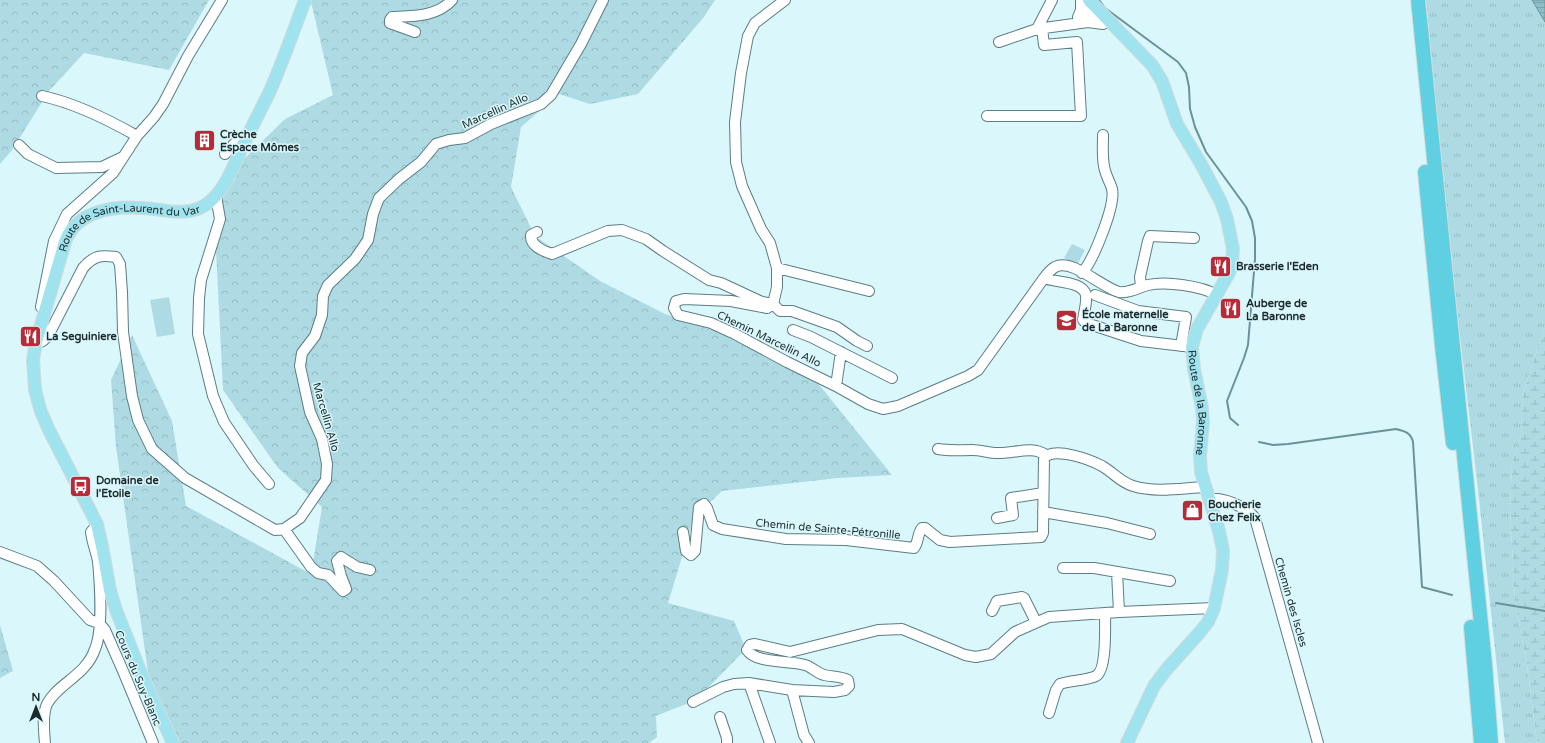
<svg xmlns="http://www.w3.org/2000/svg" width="1545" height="743" viewBox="0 0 1545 743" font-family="'Varela Round',sans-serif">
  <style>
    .grass { fill: url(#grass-tufts) }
    .forest { fill: url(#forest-crowns) }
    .wetland { fill: url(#wetland-marsh) }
    .green { fill: #aedbe3 }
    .water { fill: url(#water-rules); stroke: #699299 }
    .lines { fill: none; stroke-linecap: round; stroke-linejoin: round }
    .stream { stroke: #699299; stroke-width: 2 }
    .minor-casing { stroke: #5c7d84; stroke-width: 12 }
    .major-casing { stroke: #d6d9d9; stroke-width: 14 }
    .highway-casing { stroke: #d6d9d9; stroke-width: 16 }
    .minor { stroke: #fff; stroke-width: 10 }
    .major { stroke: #9fe3ee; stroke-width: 12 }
    .highway { stroke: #5fd0e2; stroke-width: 14 }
    .labels { text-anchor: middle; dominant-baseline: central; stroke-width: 3; stroke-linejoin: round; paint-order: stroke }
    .street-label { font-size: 11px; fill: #1c2a2c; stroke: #daf7fc }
    .poi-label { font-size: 11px; font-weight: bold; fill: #1c2a2c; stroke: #daf7fc; text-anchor: start }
  </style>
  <defs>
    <pattern id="grass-tufts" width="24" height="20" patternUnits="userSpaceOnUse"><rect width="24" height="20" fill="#aedbe3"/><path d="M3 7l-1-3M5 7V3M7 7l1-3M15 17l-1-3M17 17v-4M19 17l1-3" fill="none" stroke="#95bcc3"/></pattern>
    <pattern id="forest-crowns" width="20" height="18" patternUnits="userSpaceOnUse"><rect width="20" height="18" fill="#aedbe3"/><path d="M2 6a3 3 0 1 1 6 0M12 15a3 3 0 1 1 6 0" fill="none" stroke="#95bcc3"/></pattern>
    <pattern id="wetland-marsh" width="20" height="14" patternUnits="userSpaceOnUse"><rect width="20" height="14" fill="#aedbe3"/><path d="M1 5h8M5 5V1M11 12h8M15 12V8" fill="none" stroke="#95bcc3"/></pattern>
    <pattern id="water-rules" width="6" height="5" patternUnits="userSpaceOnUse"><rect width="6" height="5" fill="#8abec8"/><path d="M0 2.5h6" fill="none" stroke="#76a3ac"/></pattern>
  </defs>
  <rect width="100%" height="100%" fill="#daf7fc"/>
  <path class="grass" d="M1426 0H1532L1545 22V326L1523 393 1521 435 1512 463 1510 511 1515 602 1527 665 1537 743H1505L1478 490 1450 251Z"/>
  <path class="forest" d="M0 0H209L169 70 84 53 49 91 12 150 0 164Z
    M307 0H715L704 17 638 94 590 104 559 94 521 127 511 187 535 236 600 281 665 314 715 331 812 376 892 475 838 478 722 491 694 517 668 603 734 621 746 649 696 700 656 716 657 737 649 743H172L149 679 116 447 111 380 132 335 172 421 186 506 311 574 322 507 278 468 223 390 213 189 285 119 333 95 312 6Z
    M0 625 13 671 0 678Z"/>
  <path class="wetland" d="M1545 326V743H1537L1527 665 1515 602 1510 511 1512 463 1521 435 1523 393Z"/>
  <path class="green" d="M1072 244 1085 250 1077 265 1064 258Z
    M169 297 175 334 157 337 150 300Z"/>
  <path class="water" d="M1532 0H1545V22Z"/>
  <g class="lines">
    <path class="stream" d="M1099 0 1105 8 1178 62 1186 73 1189 87 1190 109 1195 127 1206 152 1246 207 1252 221 1255 238V259L1248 345 1244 358 1227 401 1230 418 1238 425
      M1259 442 1273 445 1288 444 1396 429C1405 431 1411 433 1413 442L1422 587 1452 595
      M1496 603 1545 611"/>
    <defs>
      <path id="minor" d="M785 0 755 23 748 36 741 73 735 122 736 162 742 186 761 229 770 243 777 268V287L773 304 767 308 731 301 684 299 676 301 674 308 678 315 711 323 735 334 787 362 836 386 868 404 883 409 898 406 968 376 978 370 1044 278C1047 274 1050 270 1055 267 1072 258 1101 287 1119 292 1128 294 1139 287 1148 285 1167 281 1201 286 1217 295
        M1052 0 1037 29 1088 22 1103 24
        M1080 16 1089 11 1103 18
        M1078 17 1081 10V0
        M415 32 390 23V20L392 17C412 16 437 17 452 0
        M999 42 1037 29
        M42 96C75 103 107 119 137 136
        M987 116H1081L1077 42 1044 45 1042 28
        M19 145 28 154 56 168 102 167 123 157
        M225 154 234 144 239 143 243 145
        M216 196 220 219 201 280 199 298 198 334 213 396 224 422 253 465 269 484
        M537 232 531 235C530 246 543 251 552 254L608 231 622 230 646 239 663 251 709 280 721 283 762 302 773 304 780 311H792L837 327 857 341 867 346
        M777 268 869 291
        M1082 273C1093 261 1116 205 1112 189 1110 182 1105 174 1104 166 1102 156 1103 145 1103 135
        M1044 278C1056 283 1083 281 1086 295 1087 303 1084 312 1083 320L1086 323 1141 341 1192 347
        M1141 287 1140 277 1148 241 1150 236 1194 238
        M1095 295 1138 311 1186 317 1181 346
        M41 307 54 241 67 214 113 173 137 136 154 117 163 104 188 56 222 0
        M793 330 811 337 892 378
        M36 342C42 343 44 340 48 336L83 268C94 255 101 255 116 257L120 264 122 292 123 332 132 396 138 420 152 449 185 478 275 530 284 529 300 518 326 480 327 464 322 439 310 412 300 366 302 353 315 336 322 315 323 296 328 285 355 259 368 240 373 214 379 198 399 179 421 162 436 144 449 140 465 138 491 124 541 104 551 95 581 44 603 0
        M836 386 841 352
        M938 449C949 451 960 450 972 450 981 450 989 453 997 453 1014 454 1031 445 1046 455
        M1209 500C1222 496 1246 507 1255 518L1318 743
        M1043 512 1107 523 1150 534
        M997 518 1013 515 1011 498 1043 493
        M284 529 311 567 318 573 328 575 343 591 346 589 341 576 337 561 341 557 357 567 370 570
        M683 532 686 551 691 555 695 551 699 507 704 504 707 508 713 525 722 529 786 539 846 540 914 548C919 542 917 534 922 528H925L940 540 950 542 1041 537 1043 533 1044 458C1054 446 1091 460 1102 466 1114 473 1120 482 1133 486 1156 493 1182 488 1205 487
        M0 552 37 566 54 581 90 620 99 623 105 630 123 671 153 743
        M1063 568H1094L1170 581
        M1117 572 1119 612
        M992 611 997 601 1022 597 1024 598 1036 622
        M749 683 770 743
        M792 690 804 735 809 743
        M693 702 723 687 734 684 749 683 792 690 834 692 845 690 849 686 848 680C840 676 833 677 824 675 817 673 812 667 805 665 790 660 756 664 747 650L750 645 755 644 790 652 878 630 902 629 965 655 976 657 991 654 1015 632 1049 617 1119 612 1214 608
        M1049 713 1056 690 1060 684C1071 680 1085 681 1096 676 1107 670 1105 624 1105 613
        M720 717 727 738V743
        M45 743C44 731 42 715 47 704 58 683 86 676 95 649 103 630 100 583 98 561 96 551 92 542 91 532L97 524"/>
      <g id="major">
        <path id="s1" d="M1089 0 1152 65 1162 81 1177 124 1201 164 1221 202 1227 219 1233 249 1232 263 1229 273 1197 329 1192 347 1194 369 1202 408 1203 422 1200 456 1201 472 1219 531 1223 550 1222 570 1214 608 1208 622 1200 632 1166 670 1154 686 1127 743"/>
        <path id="s2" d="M173 743 143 678 116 610 110 590 102 546 97 524 49 430 41 412 35 390 33 360 36 342 65 242C76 211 112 206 142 208 164 209 187 218 207 204 225 191 234 165 243 145 252 127 261 109 270 91 283 61 294 30 305 0"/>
      </g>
      <path id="highway" d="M1418 0 1485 664 1491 743
        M1425 172 1442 346 1453 443
        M1471 627 1481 743"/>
    </defs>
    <use href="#minor" class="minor-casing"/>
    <use href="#major" class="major-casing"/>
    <use href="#highway" class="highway-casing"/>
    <use href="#minor" class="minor"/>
    <use href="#major" class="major"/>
    <use href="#highway" class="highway"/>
  </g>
  <defs>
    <symbol id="building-square" viewBox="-11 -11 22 22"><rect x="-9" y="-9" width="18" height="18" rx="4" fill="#b92936" stroke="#daf7fc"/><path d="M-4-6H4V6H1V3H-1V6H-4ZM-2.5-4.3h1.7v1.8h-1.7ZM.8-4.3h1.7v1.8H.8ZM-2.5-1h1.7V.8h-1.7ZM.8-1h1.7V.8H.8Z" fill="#fff"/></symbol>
    <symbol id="restaurant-square" viewBox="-11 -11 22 22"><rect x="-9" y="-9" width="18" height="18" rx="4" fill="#b92936" stroke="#daf7fc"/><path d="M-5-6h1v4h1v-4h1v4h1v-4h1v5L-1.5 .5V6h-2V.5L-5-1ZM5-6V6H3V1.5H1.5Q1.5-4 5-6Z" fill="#fff"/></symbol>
    <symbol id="school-square" viewBox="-11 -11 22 22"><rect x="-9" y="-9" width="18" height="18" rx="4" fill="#b92936" stroke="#daf7fc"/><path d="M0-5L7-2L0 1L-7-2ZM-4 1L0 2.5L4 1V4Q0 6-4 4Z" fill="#fff"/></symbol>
    <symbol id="bus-square" viewBox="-11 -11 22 22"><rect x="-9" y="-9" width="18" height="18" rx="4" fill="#b92936" stroke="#daf7fc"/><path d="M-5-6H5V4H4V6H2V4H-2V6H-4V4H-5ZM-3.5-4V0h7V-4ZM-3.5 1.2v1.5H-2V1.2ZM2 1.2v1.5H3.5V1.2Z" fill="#fff"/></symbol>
    <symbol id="shop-square" viewBox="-11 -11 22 22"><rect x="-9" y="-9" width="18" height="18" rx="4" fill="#b92936" stroke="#daf7fc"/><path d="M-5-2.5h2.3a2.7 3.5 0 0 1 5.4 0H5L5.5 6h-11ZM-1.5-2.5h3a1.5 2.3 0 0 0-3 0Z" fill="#fff"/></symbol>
  </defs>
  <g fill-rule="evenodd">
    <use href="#building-square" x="192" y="128" width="25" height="25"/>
    <use href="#restaurant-square" x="1208" y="254" width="25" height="25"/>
    <use href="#restaurant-square" x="1218" y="296" width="25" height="25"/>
    <use href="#school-square" x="1054" y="308" width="25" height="25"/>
    <use href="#restaurant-square" x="18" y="324" width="25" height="25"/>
    <use href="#bus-square" x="68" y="474" width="25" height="25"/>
    <use href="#shop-square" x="1180" y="498" width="25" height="25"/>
  </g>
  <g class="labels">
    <g class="street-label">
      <text transform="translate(495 111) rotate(-24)">Marcellin Allo</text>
      <text stroke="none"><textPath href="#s2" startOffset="603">Route de Saint-Laurent du Var</textPath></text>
      <text transform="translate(769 339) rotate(26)">Chemin Marcellin Allo</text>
      <text stroke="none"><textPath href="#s1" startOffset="457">Route de la Baronne</textPath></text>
      <text transform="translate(326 417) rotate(74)">Marcellin Allo</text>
      <text transform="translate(828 529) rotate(5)">Chemin de Sainte-Pétronille</text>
      <text transform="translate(1291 602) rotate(74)">Chemin des Iscles</text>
      <text transform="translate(138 678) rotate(67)">Cours du Suy-Blanc</text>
    </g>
    <g class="poi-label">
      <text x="220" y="134">Crèche<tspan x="220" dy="13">Espace Mômes</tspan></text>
      <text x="1236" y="266">Brasserie l'Eden</text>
      <text x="1246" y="303">Auberge de<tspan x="1246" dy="13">La Baronne</tspan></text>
      <text x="1082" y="314">École maternelle<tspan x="1082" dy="13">de La Baronne</tspan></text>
      <text x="46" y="336">La Seguiniere</text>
      <text x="96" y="480">Domaine de<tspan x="96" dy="13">l'Etoile</tspan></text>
      <text x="1208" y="504">Boucherie<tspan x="1208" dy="13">Chez Felix</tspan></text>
    </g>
  </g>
  <g transform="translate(36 707)" stroke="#daf7fc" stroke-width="3" paint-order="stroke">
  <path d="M0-3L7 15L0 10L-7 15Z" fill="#1c2a2c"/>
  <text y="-6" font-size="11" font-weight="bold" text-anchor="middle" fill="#1c2a2c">N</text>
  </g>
</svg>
